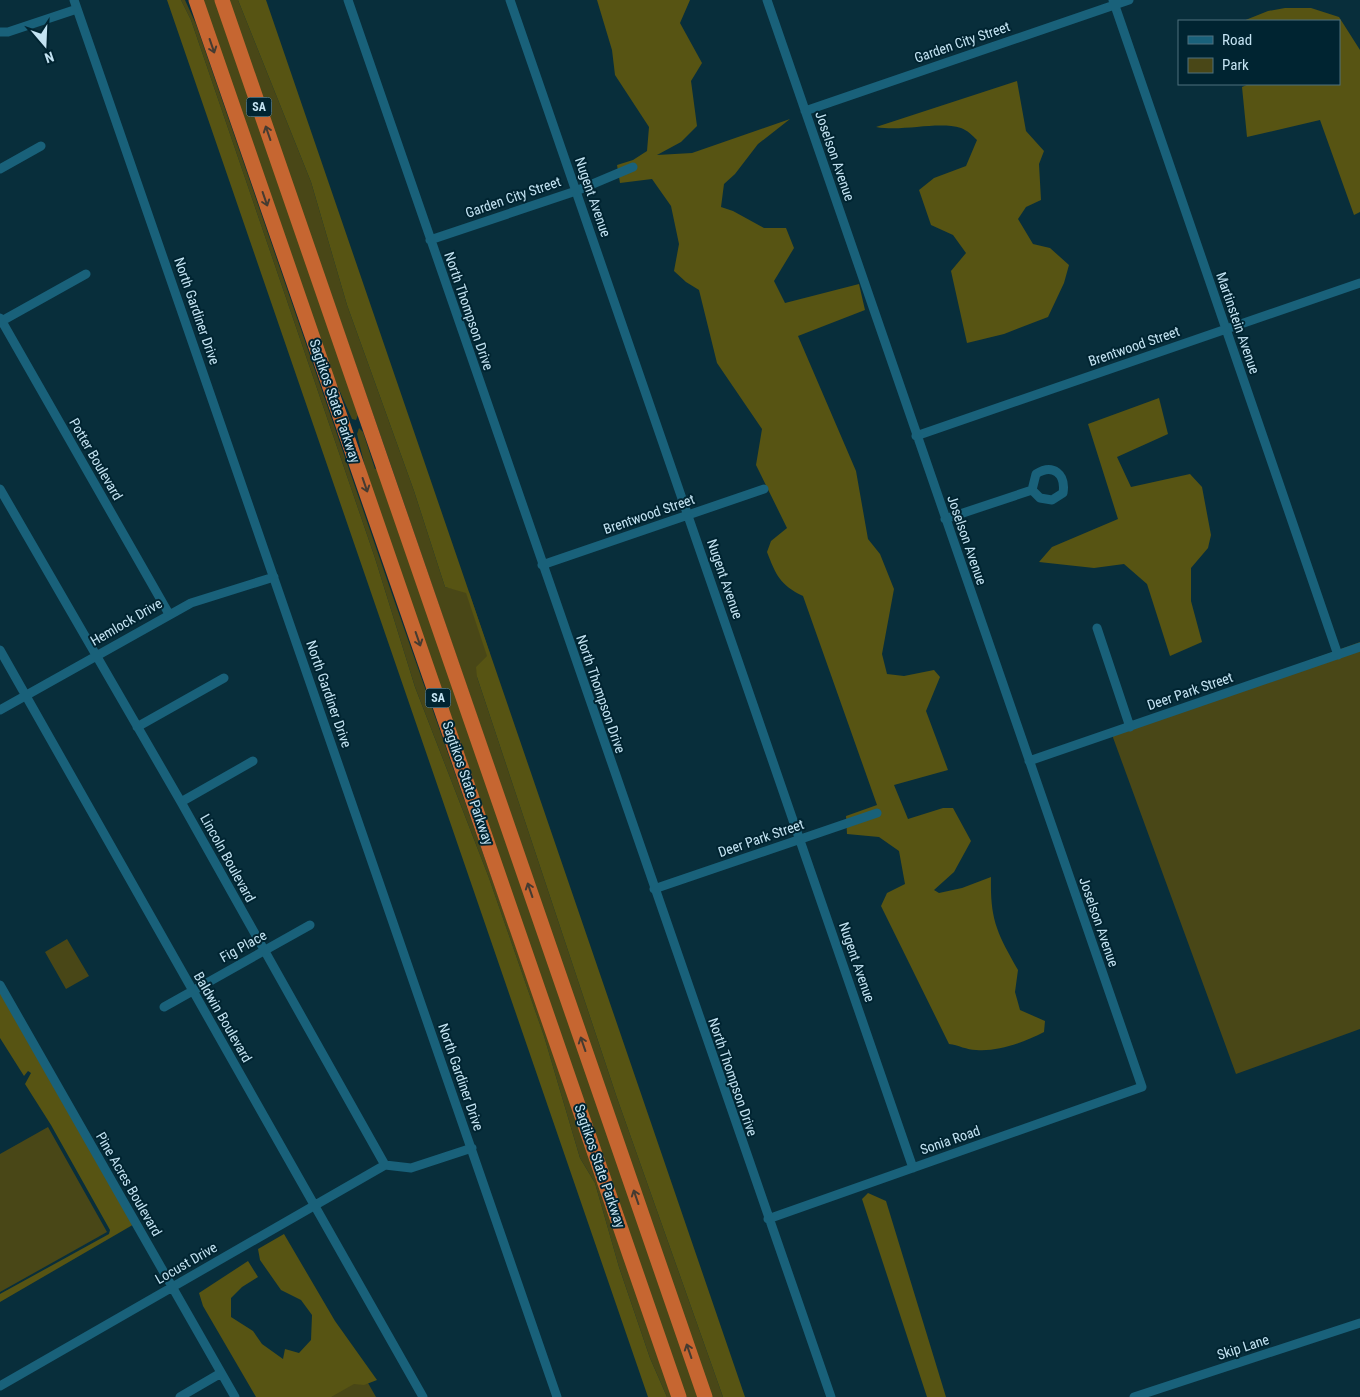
<svg xmlns="http://www.w3.org/2000/svg" width="1360" height="1397" viewBox="0 0 1360 1397" font-family="'Roboto Condensed',sans-serif">
  <style>
    .green { fill: #494717 }
    .forest { fill: #575413 }
    .lines { fill: none; stroke-linecap: round; stroke-linejoin: round }
    .street { stroke: #19617a; stroke-width: 9 }
    .highway { stroke: #c66631; stroke-width: 15 }
    .oneway { stroke: #453b31 }
    .labels { text-anchor: middle; dominant-baseline: central; stroke-width: 4; stroke-linejoin: round; paint-order: stroke }
    .shield { fill: #002431; stroke: #88aab8; stroke-width: 1 }
    .shield-label { font-size: 12px; font-weight: bold; fill: #c3e3f2 }
    .street-label { font-size: 14px; fill: #c3e3f2; stroke: #002431 }
  </style>
  <rect width="100%" height="100%" fill="#082e3b"/>
  <path class="green" d="M181 0H185L196 24 392 594 674 1397H667L650 1358 619 1267 595 1183 580 1158 544 1036 489 878 415 687 375 558 191 20Z
    M201 0H217L358 415 356 420 352 419 334 378Z
    M228 0H238L311 182 347 305 414 491 445 587 469 592 490 654 477 677 617 1098 723 1397H711L388 457Z
    M359 428 363 432 375 469 377 468 700 1397H686L370 487 357 434Z
    M1360 642V1029L1236 1074 1111 732Z
    M67 939 89 976 66 989 45 952Z
    M48 1127 107 1232 0 1292V1154Z
    M364 1376 376 1397H329Z"/>
  <path class="forest" d="M167 0H181L191 20 375 558 415 687 489 878 544 1036 580 1158 595 1183 619 1267 650 1358 667 1397H648Z
    M238 0H266L745 1397H723L617 1098 477 677 476 667 487 656 466 593 445 587 414 491 347 305 311 182Z
    M597 0H690L680 23 702 63 691 81 697 126 681 142 657 155 692 153 790 119 758 144 735 174 724 184 721 207 733 211 764 228H786L794 248 774 281 785 303 859 284 865 310 798 336 856 471 868 539 880 554 894 589 882 654 887 674 904 676 934 670 940 677 926 711 948 770 894 785 908 819 943 808H953L971 841 954 872 934 890 939 893 962 888 991 877C990 920 997 933 1018 970L1015 992 1020 1010 1045 1021 1044 1032C1025 1042 998 1052 976 1050 967 1050 958 1045 949 1044L881 906 887 893 905 884 899 851 879 837 847 834 846 816 877 805 803 596C780 585 776 575 767 552L771 541 787 528 756 465 762 429 717 363 699 290 686 282 674 271 679 244 671 206 652 179 620 183 617 165 633 160 647 151 649 127 615 75 612 50Z
    M1285 8H1311L1339 17 1360 50V212L1354 215 1320 120 1247 137 1242 87 1249 84H1339V21H1243L1268 11Z
    M1017 81 1026 131 1044 151 1039 164 1041 200 1026 207 1018 219 1033 244 1050 248 1069 265 1064 283 1048 317 1004 334 967 343 951 271 966 253 953 235 931 225 919 190 934 178 966 166 977 140C973 136 967 130 961 128 937 121 903 132 876 127Z
    M1159 398 1168 434 1117 457 1131 487 1190 474 1202 487 1211 535 1208 548 1191 568V601L1202 642 1170 656 1147 584 1124 564 1094 568 1039 562 1052 547 1118 519 1088 424Z
    M0 985 136 1223 0 1302V1294L109 1234 110 1230 51 1125 25 1084 31 1073 28 1071 24 1076 0 1038Z
    M868 1193 886 1201 946 1397H927L862 1199Z
    M284 1234 335 1321 377 1380 364 1385 354 1384 331 1397H256L203 1306 199 1293 248 1261 258 1277 242 1287 231 1298V1317L253 1331 262 1344 283 1359 285 1349 299 1353 311 1340 312 1315 301 1300 281 1290 260 1260 258 1249Z"/>
  <g class="lines">
    <path class="street" d="M74 0 557 1397
      M348 0 831 1397
      M510 0 913 1168
      M767 0 1142 1087 768 1219
      M1113 0 1338 655
      M0 32H8L77 9
      M805 111 1129 0
      M0 169 41 146
      M430 240 576 191 633 167
      M0 318 169 614
      M0 322 86 274
      M916 436 1360 283
      M0 489 181 802 385 1165 411 1168 472 1148
      M945 519 1032 490 1040 498 1052 500 1063 493C1066 474 1053 463 1036 474L1032 490
      M542 565 764 489
      M1097 628 1130 727
      M0 650 423 1397
      M0 710 191 603 274 577
      M137 727 224 678
      M1029 761 1360 647
      M181 802 253 761
      M654 889 877 813
      M0 985 235 1397
      M164 1007 310 925
      M0 1386 385 1165
      M180 1397 221 1373
      M1134 1397 1360 1323"/>
    <path class="highway" d="M196 0 679 1397
      M222 0 705 1397"/>
  </g>
  <defs><path id="oneway-shaft" d="M-6 0H5M1.5-3L5.5 0L1.5 3" fill="none" stroke-width="1.6" stroke-linecap="round" stroke-linejoin="round" transform="scale(1.25)"/></defs>
  <g class="oneway">
    <use href="#oneway-shaft" transform="translate(212 46) rotate(71)"/>
    <use href="#oneway-shaft" transform="translate(268 133) rotate(-109)"/>
    <use href="#oneway-shaft" transform="translate(265 199) rotate(71)"/>
    <use href="#oneway-shaft" transform="translate(365 485) rotate(71)"/>
    <use href="#oneway-shaft" transform="translate(418 639) rotate(71)"/>
    <use href="#oneway-shaft" transform="translate(530 890) rotate(-109)"/>
    <use href="#oneway-shaft" transform="translate(583 1044) rotate(-109)"/>
    <use href="#oneway-shaft" transform="translate(636 1197) rotate(-109)"/>
    <use href="#oneway-shaft" transform="translate(689 1351) rotate(-109)"/>
  </g>
  <g class="labels">
    <g class="shield">
      <rect x="246.5" y="97.5" width="25" height="19" rx="4"/>
      <rect x="425.5" y="688.5" width="25" height="19" rx="4"/>
    </g>
    <g class="shield-label">
      <text x="259" y="107">SA</text>
      <text x="438" y="698">SA</text>
    </g>
    <g class="street-label">
      <text transform="translate(962 42) rotate(-19)">Garden City Street</text>
      <text transform="translate(835 156) rotate(71)">Joselson Avenue</text>
      <text transform="translate(513 197) rotate(-19)">Garden City Street</text>
      <text transform="translate(593 197) rotate(71)">Nugent Avenue</text>
      <text transform="translate(197 311) rotate(71)">North Gardiner Drive</text>
      <text transform="translate(469 311) rotate(71)">North Thompson Drive</text>
      <text transform="translate(1238 323) rotate(71)">Martinstein Avenue</text>
      <text transform="translate(1134 346) rotate(-19)">Brentwood Street</text>
      <text transform="translate(335 401) rotate(71)">Sagtikos State Parkway</text>
      <text transform="translate(96 459) rotate(60)">Potter Boulevard</text>
      <text transform="translate(649 514) rotate(-19)">Brentwood Street</text>
      <text transform="translate(967 540) rotate(71)">Joselson Avenue</text>
      <text transform="translate(725 579) rotate(71)">Nugent Avenue</text>
      <text transform="translate(126 622) rotate(-30)">Hemlock Drive</text>
      <text transform="translate(1190 691) rotate(-19)">Deer Park Street</text>
      <text transform="translate(329 694) rotate(71)">North Gardiner Drive</text>
      <text transform="translate(601 694) rotate(71)">North Thompson Drive</text>
      <text transform="translate(468 783) rotate(71)">Sagtikos State Parkway</text>
      <text transform="translate(761 838) rotate(-19)">Deer Park Street</text>
      <text transform="translate(228 858) rotate(61)">Lincoln Boulevard</text>
      <text transform="translate(1099 922) rotate(71)">Joselson Avenue</text>
      <text transform="translate(243 946) rotate(-29)">Fig Place</text>
      <text transform="translate(857 962) rotate(71)">Nugent Avenue</text>
      <text transform="translate(223 1017) rotate(60)">Baldwin Boulevard</text>
      <text transform="translate(461 1077) rotate(71)">North Gardiner Drive</text>
      <text transform="translate(733 1077) rotate(71)">North Thompson Drive</text>
      <text transform="translate(950 1140) rotate(-19)">Sonia Road</text>
      <text transform="translate(600 1166) rotate(71)">Sagtikos State Parkway</text>
      <text transform="translate(129 1184) rotate(60)">Pine Acres Boulevard</text>
      <text transform="translate(186 1263) rotate(-30)">Locust Drive</text>
      <text transform="translate(1243 1347) rotate(-18)">Skip Lane</text>
    </g>
  </g>
  <rect x="1178" y="20" width="162" height="65" fill="#002431" stroke="#4e707e"/>
  <rect x="1188" y="36" width="25" height="8" fill="#19617a" stroke="#4e707e"/>
  <text x="1222" y="45" font-size="15" fill="#c3e3f2">Road</text>
  <rect x="1188" y="58" width="25" height="15" fill="#494717" stroke="#4e707e"/>
  <text x="1222" y="70" font-size="15" fill="#c3e3f2">Park</text>
  <g transform="translate(45 45) rotate(161)" stroke="#002431" stroke-width="4" paint-order="stroke">
  <path d="M0-4L9 19L0 12L-9 19Z" fill="#c3e3f2"/>
  <text y="-8" font-size="14" font-weight="bold" text-anchor="middle" fill="#c3e3f2">N</text>
  </g>
</svg>
